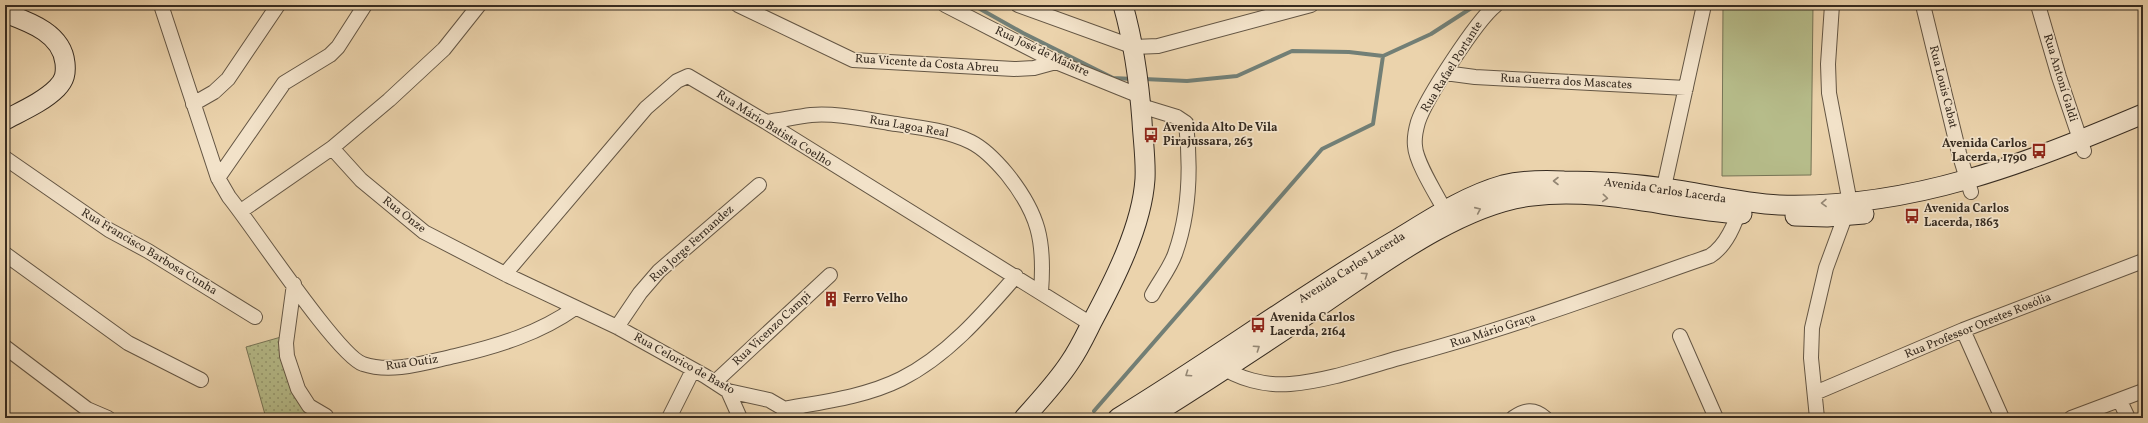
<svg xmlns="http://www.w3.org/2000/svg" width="2148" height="423" viewBox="0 0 2148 423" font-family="Vollkorn,serif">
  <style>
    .park { fill: url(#park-dots); stroke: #767456 }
    .pitch { fill: #b6bc8a; stroke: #767456 }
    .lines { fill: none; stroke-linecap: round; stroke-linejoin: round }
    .stream { stroke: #727f76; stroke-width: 4 }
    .street-casing { stroke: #645644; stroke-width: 16 }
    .secondary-casing { stroke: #372c21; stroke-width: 21 }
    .street { stroke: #f2e2c9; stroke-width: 14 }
    .secondary { stroke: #f2e2c9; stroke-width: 19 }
    .oneway { stroke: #948775 }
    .labels { text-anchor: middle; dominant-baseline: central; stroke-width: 3.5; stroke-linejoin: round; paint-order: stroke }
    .street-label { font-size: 12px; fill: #372c21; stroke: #f2e2c9 }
    .poi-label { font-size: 12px; font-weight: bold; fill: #372c21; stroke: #f2e2c9; text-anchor: start }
  </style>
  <defs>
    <pattern id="park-dots" width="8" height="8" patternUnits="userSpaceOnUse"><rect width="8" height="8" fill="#b6bc8a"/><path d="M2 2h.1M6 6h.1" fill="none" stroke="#959970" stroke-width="1.8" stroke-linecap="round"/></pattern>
  </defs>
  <rect width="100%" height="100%" fill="#ebd3ac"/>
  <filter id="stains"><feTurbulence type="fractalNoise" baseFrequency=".005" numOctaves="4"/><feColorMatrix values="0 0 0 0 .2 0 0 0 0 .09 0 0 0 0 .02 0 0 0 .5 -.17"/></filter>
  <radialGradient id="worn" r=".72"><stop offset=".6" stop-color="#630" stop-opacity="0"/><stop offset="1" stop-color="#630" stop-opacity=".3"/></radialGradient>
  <path class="park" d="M288 335 311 418H266L246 347Z"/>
  <path class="pitch" d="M1723 5H1813L1811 175 1722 176Z"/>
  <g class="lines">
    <path class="stream" d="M973 5 1023 33 1113 78 1133 79
      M1144 79 1187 81 1237 76 1292 51 1349 52 1383 56 1431 34 1476 5
      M1094 411 1322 149 1373 124 1383 56"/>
    <defs>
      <path id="street" d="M161 5 218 178 229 197C252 225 338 356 363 364 392 374 427 362 455 356 498 346 540 333 575 308
        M738 5 853 60 1014 69 1034 68 1056 62
        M945 5 1056 62 1140 96
        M1018 5 1134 47 1158 46 1311 5
        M1923 5 1959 153 1971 192
        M2038 5 2059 77 2084 151
        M1445 73 1475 77 1686 88
        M193 104 214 92 228 79 278 5
        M1141 106 1177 117 1186 123C1191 167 1190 212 1175 254 1170 268 1159 282 1152 295
        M766 122C781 120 796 117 811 115 837 113 863 119 889 123 916 127 947 130 971 142 985 149 997 162 1007 174 1039 214 1045 241 1041 292
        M332 148 361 180 424 232 509 276 617 327 705 376 728 391 769 400 800 418
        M5 158 109 230 148 251 255 317
        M218 178 284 83 330 55 338 47 365 5
        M1662 196 1704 5
        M241 211 332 148 389 100 444 49 479 5
        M1449 218C1440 200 1416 164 1415 146 1414 138 1416 129 1418 122 1426 98 1477 20 1496 5
        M5 254 128 343 201 380
        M505 274 646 108 677 81 688 76 766 122 1091 324
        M294 284 286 343 287 356 298 389 309 406 326 416
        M617 327 640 293 659 271 759 185
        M1963 330 2002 418
        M1680 336 1716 418
        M5 347 87 409 108 418
        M1218 364C1237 379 1266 386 1290 384 1327 381 1364 368 1399 358 1505 330 1607 292 1710 256 1726 246 1736 223 1740 206
        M715 382 830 275
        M728 391 740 418
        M1815 393 1963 330 2143 261
        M2120 401 2128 418
        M783 409C822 402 865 397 901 379 947 356 983 314 1016 276
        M669 418 693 370
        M1513 418C1525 410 1534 408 1545 418
        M1817 418 1811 358 1812 328 1826 268 1850 203 1829 93 1828 64 1832 5
        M2071 418 2143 391"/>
      <path id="secondary" d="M5 13C29 22 62 33 65 63 66 73 65 80 57 88 43 102 22 111 5 120
        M1795 216 1827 217 1864 214
        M1024 418C1040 400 1057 382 1070 362 1079 349 1085 336 1092 322 1114 281 1142 226 1145 179 1146 160 1143 140 1142 121 1139 81 1134 44 1123 5
        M1118 418C1212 361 1300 296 1394 241 1429 220 1464 196 1503 185 1523 180 1544 180 1564 181 1597 181 1631 183 1664 188 1702 193 1740 203 1779 205 1911 209 2024 164 2143 114
        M1148 418C1204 383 1259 347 1314 310 1375 269 1459 204 1532 196 1602 187 1672 210 1742 214"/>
    </defs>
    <use href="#street" class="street-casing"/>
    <use href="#secondary" class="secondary-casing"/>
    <use href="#street" class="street"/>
    <use href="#secondary" class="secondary"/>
  </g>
  <defs><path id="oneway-chevron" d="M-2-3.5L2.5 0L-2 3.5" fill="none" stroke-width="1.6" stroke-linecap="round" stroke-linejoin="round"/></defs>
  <g class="oneway">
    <use href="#oneway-chevron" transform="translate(1556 181) rotate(180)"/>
    <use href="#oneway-chevron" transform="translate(1605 198) rotate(5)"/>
    <use href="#oneway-chevron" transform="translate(1824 203) rotate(179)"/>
    <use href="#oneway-chevron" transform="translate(1478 210) rotate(-24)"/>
    <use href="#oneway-chevron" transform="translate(1365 275) rotate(-34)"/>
    <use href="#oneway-chevron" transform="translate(1257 348) rotate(-34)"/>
    <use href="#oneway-chevron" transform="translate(1188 374) rotate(146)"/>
  </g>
  <defs>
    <symbol id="bus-bare" viewBox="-9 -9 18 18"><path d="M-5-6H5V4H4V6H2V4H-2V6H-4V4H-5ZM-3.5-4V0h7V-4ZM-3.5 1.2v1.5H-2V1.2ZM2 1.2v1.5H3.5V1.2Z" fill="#8f2418" stroke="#f2e2c9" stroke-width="2.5" paint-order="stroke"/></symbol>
    <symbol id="building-bare" viewBox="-9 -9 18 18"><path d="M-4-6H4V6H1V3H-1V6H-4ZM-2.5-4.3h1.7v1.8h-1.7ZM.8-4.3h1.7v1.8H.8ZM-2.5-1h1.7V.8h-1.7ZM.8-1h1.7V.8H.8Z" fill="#8f2418" stroke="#f2e2c9" stroke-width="2.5" paint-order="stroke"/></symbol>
  </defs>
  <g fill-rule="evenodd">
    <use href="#bus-bare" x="1140" y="124" width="22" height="22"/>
    <use href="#bus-bare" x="2028" y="140" width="22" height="22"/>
    <use href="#bus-bare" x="1901" y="205" width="22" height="22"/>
    <use href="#building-bare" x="820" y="288" width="22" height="22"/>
    <use href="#bus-bare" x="1247" y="314" width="22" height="22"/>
  </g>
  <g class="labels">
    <g class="street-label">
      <text transform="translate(1042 52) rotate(25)">Rua José de Maistre</text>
      <text transform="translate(927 64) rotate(4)">Rua Vicente da Costa Abreu</text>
      <text transform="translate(1452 67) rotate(-58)">Rua Rafael Portante</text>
      <text transform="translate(2060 78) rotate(73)">Rua Antoní Galdi</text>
      <text transform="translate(1566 82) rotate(3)">Rua Guerra dos Mascates</text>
      <text transform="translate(1943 87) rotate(76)">Rua Louis Cabat</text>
      <text transform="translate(909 127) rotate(10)">Rua Lagoa Real</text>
      <text transform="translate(774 129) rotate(32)">Rua Mário Batista Coelho</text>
      <text transform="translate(1665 191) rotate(8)">Avenida Carlos Lacerda</text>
      <text transform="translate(404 215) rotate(38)">Rua Onze</text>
      <text transform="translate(692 244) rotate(-42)">Rua Jorge Fernandez</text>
      <text transform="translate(149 252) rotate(31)">Rua Francisco Barbosa Cunha</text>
      <text transform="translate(1352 268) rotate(-32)">Avenida Carlos Lacerda</text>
      <text transform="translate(1978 326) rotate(-22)">Rua Professor Orestes Rosólia</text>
      <text transform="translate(772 329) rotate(-43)">Rua Vicenzo Campi</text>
      <text transform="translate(1493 331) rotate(-18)">Rua Mário Graça</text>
      <text transform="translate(412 363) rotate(-8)">Rua Outiz</text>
      <text transform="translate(684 364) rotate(29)">Rua Celorico de Basto</text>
    </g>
    <g class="poi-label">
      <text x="1163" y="128">Avenida Alto De Vila<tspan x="1163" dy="14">Pirajussara, 263</tspan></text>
      <text x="2027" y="144" text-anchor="end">Avenida Carlos<tspan x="2027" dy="14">Lacerda, 1790</tspan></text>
      <text x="1924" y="209">Avenida Carlos<tspan x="1924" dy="14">Lacerda, 1863</tspan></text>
      <text x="843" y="299">Ferro Velho</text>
      <text x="1270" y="318">Avenida Carlos<tspan x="1270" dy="14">Lacerda, 2164</tspan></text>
    </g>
  </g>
  <rect width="2148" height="423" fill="none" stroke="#ebd3ac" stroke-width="20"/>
  <rect x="6" y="6" width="2136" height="411" fill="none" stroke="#372c21" stroke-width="2"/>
  <rect x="10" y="10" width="2128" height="403" fill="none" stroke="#372c21"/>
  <rect width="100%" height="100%" filter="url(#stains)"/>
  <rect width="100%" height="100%" fill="url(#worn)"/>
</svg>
